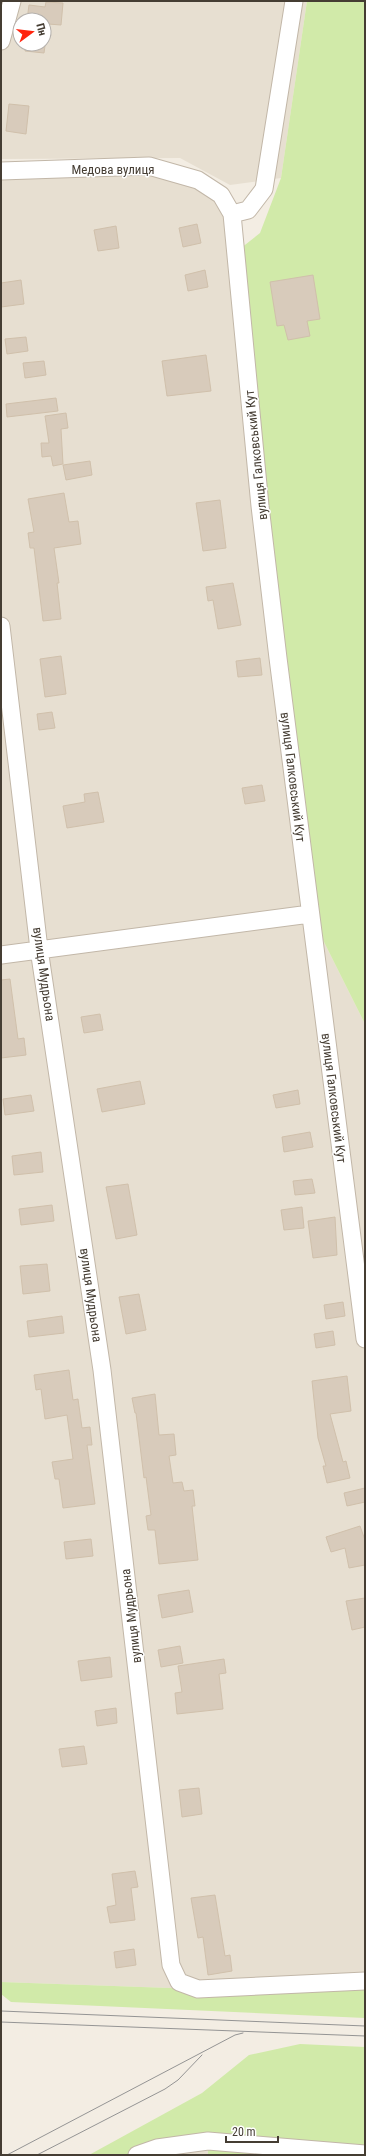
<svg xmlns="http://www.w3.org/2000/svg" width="366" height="2156" viewBox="0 0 366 2156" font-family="'Roboto Condensed',sans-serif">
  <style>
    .residential { fill: #e7dfd1; fill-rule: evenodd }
    .green { fill: #d1eaa9 }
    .building { fill: #d8cbbb; stroke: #d0c0ab }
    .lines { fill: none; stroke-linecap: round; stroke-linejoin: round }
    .minor-casing { stroke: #c2b7a8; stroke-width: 19 }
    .minor { stroke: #fff; stroke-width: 17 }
    .tram { stroke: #949494; stroke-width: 1 }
    .labels { text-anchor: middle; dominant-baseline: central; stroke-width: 3; stroke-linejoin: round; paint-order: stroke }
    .street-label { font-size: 13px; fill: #453d33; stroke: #fff }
  </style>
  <rect width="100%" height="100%" fill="#f3ede3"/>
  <path class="residential" d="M1 1H307L281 178 230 185 180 158 1 159ZM20 20H44V44H20Z
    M149 166 221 195 310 914 365 1024V1981L198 1989 1 1982V171Z
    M208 2141V2155H137Z"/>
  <path class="green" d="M307 1H365V1024L310 914 236 252 260 233 281 178Z
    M365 1981V2018L11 2002 1 1994V1982L198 1989Z
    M300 2044 365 2047V2155H208V2142L137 2155H89L202 2093 249 2055Z"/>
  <path class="building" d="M46 2 63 3 61 25 48 24 44 53 25 51V44H44V20H27L29 5 45 7Z
    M9 104 29 106 26 134 6 131Z
    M197 224 201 243 183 247 179 228Z
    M116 226 119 248 98 251 94 230Z
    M205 270 208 287 188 291 185 275Z
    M313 275 320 319 307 321 310 336 288 340 284 325 277 326 270 282Z
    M21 280 24 304 1 307V283Z
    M26 337 28 351 7 354 5 339Z
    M206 355 211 391 167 396 162 361Z
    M44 361 46 375 25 378 23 363Z
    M56 398 58 411 7 417 6 404Z
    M66 413 68 428 61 429 63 464 53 466 51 456 42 457 41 443H49L45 416Z
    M90 461 92 475 66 480 63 465Z
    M64 493 69 522 78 521 81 544 54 548 59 583H57L61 619 43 621 34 548H30L28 533 34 532 28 499Z
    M220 500 226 548 203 551 196 503Z
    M233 583 241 625 218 629 213 600 208 601 206 587Z
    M61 656 66 694 45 697 40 659Z
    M260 658 262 675 238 677 236 661Z
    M52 712 55 728 39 730 37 714Z
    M262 785 265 801 245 804 242 788Z
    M98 792 104 822 67 828 63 806 85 802 84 794Z
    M10 979 18 1039 24 1038 26 1055 1 1058V980Z
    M100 1014 103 1030 84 1033 81 1017Z
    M140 1081 145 1104 102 1112 97 1089Z
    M298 1090 300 1104 276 1108 273 1095Z
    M31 1095 34 1111 5 1115 3 1099Z
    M310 1132 313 1147 284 1152 282 1137Z
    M41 1152 43 1172 14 1175 12 1156Z
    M312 1179 315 1193 295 1195 293 1181Z
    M128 1184 137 1235 116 1239 106 1187Z
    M52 1205 54 1221 21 1225 19 1209Z
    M302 1207 304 1228 284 1230 281 1210Z
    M335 1217 337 1255 313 1258 308 1221Z
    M47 1264 50 1291 23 1294 20 1266Z
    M139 1294 146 1330 126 1334 119 1297Z
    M343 1302 345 1316 326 1319 324 1305Z
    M62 1316 64 1333 29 1337 27 1321Z
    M333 1331 335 1345 316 1348 314 1334Z
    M69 1370 73 1400 78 1399 82 1428 90 1427 92 1445H87L95 1504 63 1508 59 1479H55L52 1462 73 1459 67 1415 45 1419 41 1389 36 1390 34 1375Z
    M347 1376 351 1411 330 1414 343 1462 346 1461 350 1478 327 1483 323 1466H326L318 1438 312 1381Z
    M155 1394 159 1435 174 1434 176 1455 169 1456 173 1483 182 1482 184 1491 193 1490 195 1506H192L198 1560 159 1564 155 1530H148L146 1516 151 1515 146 1477 144 1478 136 1413H135L132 1398Z
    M365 1488V1502L347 1506 344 1493Z
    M360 1526 365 1540V1565L349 1568 345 1548 331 1552 326 1537Z
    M91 1539 93 1556 66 1559 64 1542Z
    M189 1590 193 1612 162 1618 158 1595Z
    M365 1598V1627L352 1630 346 1601Z
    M180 1646 183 1663 161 1667 158 1650Z
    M110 1657 112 1677 81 1681 78 1661Z
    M224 1659 226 1673 219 1674 223 1709 177 1714 175 1693 182 1692 178 1666Z
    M116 1708 117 1723 97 1726 95 1711Z
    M84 1746 87 1764 62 1767 59 1749Z
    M199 1788 202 1814 182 1817 179 1790Z
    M135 1871 138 1887 131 1888 135 1920 110 1923 107 1907 116 1905 112 1874Z
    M215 1895 225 1956 230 1955 232 1971 208 1975 203 1937 198 1938 191 1898Z
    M134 1949 136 1965 116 1968 114 1952Z"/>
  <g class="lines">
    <defs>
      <path id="minor" d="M1 41 12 1
        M1 171 149 166 198 180 221 195 232 214 260 506 278 658 365 1339
        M232 214 248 210 264 189 294 1
        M1 626 39 949 102 1370 171 1965 179 1982 198 1989 365 1981
        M1 955 310 914
        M137 2155 157 2148 208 2141 365 2154"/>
    </defs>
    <use href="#minor" class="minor-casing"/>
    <use href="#minor" class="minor"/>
    <path class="tram" d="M1 2011 365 2026
      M1 2022 365 2036
      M7 2155 235 2035 243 2033
      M37 2155 165 2089 178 2080 202 2055"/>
  </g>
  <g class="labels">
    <g class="street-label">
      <text x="113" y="169">Медова вулиця</text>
      <text transform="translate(256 455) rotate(-96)">вулиця Галковський Кут</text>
      <text transform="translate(293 777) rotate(83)">вулиця Галковський Кут</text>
      <text transform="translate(44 974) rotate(82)">вулиця Мудрьона</text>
      <text transform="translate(334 1098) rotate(83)">вулиця Галковський Кут</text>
      <text transform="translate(91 1295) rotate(82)">вулиця Мудрьона</text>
      <text transform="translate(131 1616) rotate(-97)">вулиця Мудрьона</text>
    </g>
  </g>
  <rect width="366" height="2156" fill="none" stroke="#453d33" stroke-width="4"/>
  <g transform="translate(32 32) rotate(75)"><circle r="19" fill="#ffffff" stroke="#b5b1ad"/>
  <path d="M0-3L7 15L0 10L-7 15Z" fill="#ff240e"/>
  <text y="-6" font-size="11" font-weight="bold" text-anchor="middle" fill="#453d33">Пн</text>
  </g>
  <path d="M226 2136v6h52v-6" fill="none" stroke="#453d33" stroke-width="2"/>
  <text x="232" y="2136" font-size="12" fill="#453d33" stroke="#ffffff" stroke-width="3" paint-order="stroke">20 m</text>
</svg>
